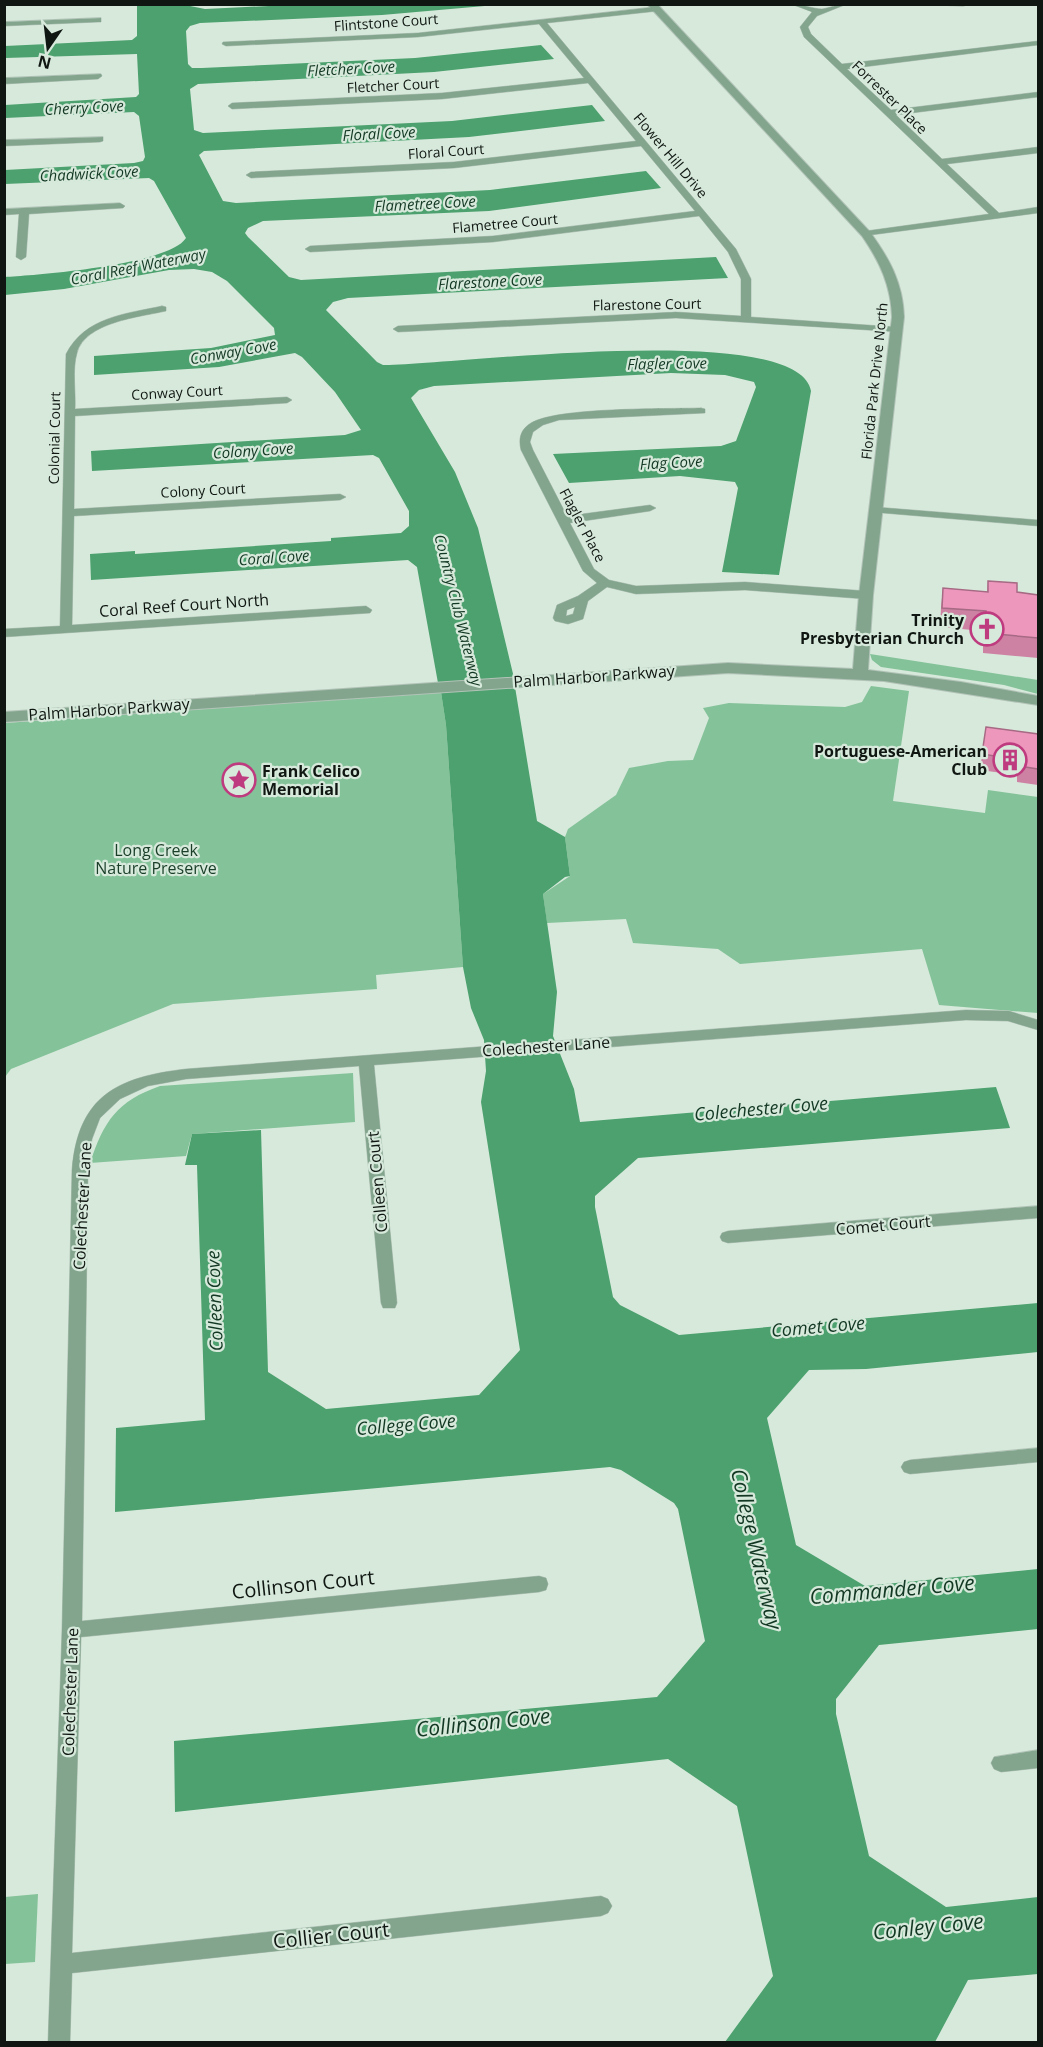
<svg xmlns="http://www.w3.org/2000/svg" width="1043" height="2047" viewBox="0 0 1043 2047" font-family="'Open Sans',sans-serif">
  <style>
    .green { fill: #84c299 }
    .water { fill: #4ca16e }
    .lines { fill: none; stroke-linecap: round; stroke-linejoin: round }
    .minor-casing { stroke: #b2c3b7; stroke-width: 1 }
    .tertiary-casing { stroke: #b2c3b7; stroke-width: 2 }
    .minor { fill: #83a58e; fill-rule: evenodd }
    .tertiary { fill: #83a58e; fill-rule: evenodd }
    .wall { fill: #cd82a3 }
    .building { fill: #ee97bd; stroke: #a76a84; stroke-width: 1.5 }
    .labels { text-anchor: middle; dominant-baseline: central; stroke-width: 4.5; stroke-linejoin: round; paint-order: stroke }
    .far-street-label { font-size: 14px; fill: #101712; stroke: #d6e9db }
    .far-water-label { font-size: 15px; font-style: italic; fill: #123722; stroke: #d6e9db }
    .street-label { font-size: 16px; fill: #101712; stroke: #d6e9db }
    .poi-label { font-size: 16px; font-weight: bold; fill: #101712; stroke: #d6e9db; text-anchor: end }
    .park-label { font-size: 16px; fill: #1a3e28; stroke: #d6e9db }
    .water-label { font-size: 18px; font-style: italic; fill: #123722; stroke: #d6e9db }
    .near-street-label { font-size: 20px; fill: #101712; stroke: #d6e9db }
    .near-water-label { font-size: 21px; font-style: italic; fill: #123722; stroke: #d6e9db }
  </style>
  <rect width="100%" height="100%" fill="#d6e9db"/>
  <path class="green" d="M870 654 1038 680V694L1004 685 881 667 872 660Z
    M871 686 909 691 893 801 985 813 988 790 1038 797V1013L939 1005 922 949 740 964 718 949 633 943 626 919 547 923 543 894 570 876 565 837 568 829 616 795 629 768 668 761 693 760 709 718 703 708 729 703 845 707 862 702Z
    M441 692 446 725 463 967 376 975 377 989 173 1004 11 1069 5 1077V723Z
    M353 1073 355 1122 192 1134 186 1156 90 1163C104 1121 117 1101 160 1086Z
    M38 1894 35 1962 5 1964V1897Z"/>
  <path class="water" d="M310 4 496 5 382 15 200 23 190 26 186 31 188 64 192 68H202L415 58 541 45 554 59 434 72 198 84 190 89 194 130 203 133 452 121 592 105 605 121 469 137 204 151 199 155 223 201 236 203 490 190 646 171 661 188 489 211 263 221 248 228 245 233 248 237 289 277 301 280 716 257 728 278 348 298 333 302 326 310 377 362 383 365C445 366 798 318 811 391L779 575 722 572 738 488 735 482 680 476 569 483 553 454 721 446 736 441 756 387 754 382 725 375 671 373 434 386 419 390 411 398 455 472 478 528 514 678 438 683 417 567 408 560 91 580 90 554 135 551V554L331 541V538L401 533 409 526V511L379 458 373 455 92 471 91 451 345 435 361 430 335 392 302 357 295 353 219 367 94 375V356L211 348 275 335 274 328 227 281 212 272 194 269 169 270 64 289 5 295V277C38 275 169 265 186 238L154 181 149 178 5 184V170L134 163 143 161 145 157 139 116 134 112 5 118V105L136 97 139 94 137 54 5 58V46L132 40 137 36V5H185L205 9Z
    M515 687 537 821 565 837 570 876 565 877 543 894 557 992 553 1036 574 1089 580 1122 996 1087 1010 1128 638 1158 595 1196V1207L613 1297 620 1305 679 1335 1038 1303V1352L866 1369 809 1370 767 1418 796 1545 865 1586 1038 1569V1629L879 1645 836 1699V1714L869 1856 946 1907 1038 1897V1974L968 1980 935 2042H725L773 1976 737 1806 668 1759 175 1812 174 1741 657 1697 705 1641 678 1509 674 1503 621 1470 610 1467 115 1512 116 1428 205 1420 197 1165H185L192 1134 261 1130 268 1372 326 1409 479 1395 520 1350 481 1102 486 1071 484 1040 471 1008 463 967 446 725 441 692Z"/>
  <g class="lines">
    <defs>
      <path id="minor" d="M791 4C801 4 814 9 822 9 830 8 837 4 847 4L817 16 808 27 811 34 842 64 1038 41V45L847 69 891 110 1038 92V97L896 115 942 159 1038 147V153L947 164 999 213 1038 207V213L863 236 861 234 866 231 989 214 804 37 800 27 812 12Z
        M911 4H968L964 6Z
        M655 7 659 9 658 11 547 23 736 249 751 279V317L896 327 900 328V332L676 318 398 332 393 329 398 326 676 312 741 316V279L728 252 699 216 493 242 310 252 305 249 310 246 493 236 695 211 641 146 454 168 251 178 246 175 251 172 454 162 636 141 588 83 442 99 232 109 228 106 232 103 442 93 584 78 539 24 418 37 226 46 222 44 223 42 418 33Z
        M101 18V22H98L4 26V22Z
        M101 74 102 76 98 79 4 84V78Z
        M103 137V141L100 142 4 146V140Z
        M120 203 125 206 123 208 29 214 26 257 21 260 16 257 19 214 4 215V209Z
        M162 306 166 307V311C140 317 85 322 77 353 72 370 76 392 75 409L287 397 292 400 287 403 75 416 74 509 340 494 346 497 340 500 74 516 72 625 366 606 372 610 370 613 4 637V629L60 626 66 354C85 317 125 314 162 306Z
        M701 408 705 409V413L559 420 543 425 533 432 530 442 533 450 567 516 650 505 656 508 650 511 570 523 594 569 609 580 636 586 745 582 866 591 872 595 866 599 745 590 636 594 607 587 588 601 583 619 568 624 555 621 553 618 557 605 578 596 597 583 583 571 521 450C518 438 521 429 531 423 557 407 666 409 701 408ZM575 607 573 614 566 616 567 610Z
        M875 507 1038 520V526L871 512V508Z
        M966 1010 1009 1011 1038 1020V1030L1008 1021 966 1020 374 1065 397 1303 395 1308H383L381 1303 359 1066 186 1079 148 1086 120 1099 100 1118 92 1139 88 1170 82 1621 539 1576 546 1578 548 1584 546 1590 539 1592 81 1637 72 1953 601 1896 608 1899 612 1906 608 1913 601 1916 72 1973 70 2042H48L62 1630 72 1170C78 1096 117 1077 186 1069Z
        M1038 1206V1218L728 1243 722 1241 720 1237 722 1233 728 1231Z
        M1038 1448V1462L910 1474 904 1472 901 1467 904 1462 910 1460Z
        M1038 1750V1768L1001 1772 994 1769 991 1763 994 1757Z"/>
      <path id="tertiary" d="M647 4H657L870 232C889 258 903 283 904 317L873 595 868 670 961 682 1038 696V705L884 681 728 673 4 722V712L728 663 853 669 859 595 892 317C891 286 880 262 862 236Z"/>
    </defs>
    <use href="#minor" class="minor-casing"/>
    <use href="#tertiary" class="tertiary-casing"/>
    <use href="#minor" class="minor"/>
    <use href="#tertiary" class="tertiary"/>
  </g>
  <path class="wall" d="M988 581 1017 592 1038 595V658L983 653V631L940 627 941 608 943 588 987 592Z
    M986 727 1038 734V785L1017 782V775L980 770Z"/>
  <path class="building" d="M988 581 1017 583V592L1038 595V638L986 633V611L942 608 943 588 988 592Z
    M986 727 1038 734V769L1019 766 1020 760 982 754Z"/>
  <defs>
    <symbol id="church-ring" viewBox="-11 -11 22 22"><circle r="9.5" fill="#d6e9db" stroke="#bf3b7f" stroke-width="1.5"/><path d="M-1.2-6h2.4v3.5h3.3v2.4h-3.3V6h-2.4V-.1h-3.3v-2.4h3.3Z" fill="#bf3b7f"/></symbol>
    <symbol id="building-ring" viewBox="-11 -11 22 22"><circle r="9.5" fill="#d6e9db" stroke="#bf3b7f" stroke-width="1.5"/><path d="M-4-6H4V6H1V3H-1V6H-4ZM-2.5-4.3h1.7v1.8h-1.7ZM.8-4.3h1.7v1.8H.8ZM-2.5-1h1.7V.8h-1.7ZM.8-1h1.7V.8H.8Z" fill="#bf3b7f"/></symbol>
    <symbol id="sight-ring" viewBox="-11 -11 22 22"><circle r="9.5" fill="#d6e9db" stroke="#bf3b7f" stroke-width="1.5"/><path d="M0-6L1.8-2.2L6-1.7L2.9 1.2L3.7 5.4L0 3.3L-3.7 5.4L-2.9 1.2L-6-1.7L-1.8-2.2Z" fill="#bf3b7f"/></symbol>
  </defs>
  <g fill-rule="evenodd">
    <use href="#church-ring" x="968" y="610" width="38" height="38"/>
    <use href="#building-ring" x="991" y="741" width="38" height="38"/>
    <use href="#sight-ring" x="220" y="761" width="38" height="38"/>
  </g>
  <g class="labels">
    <g class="far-street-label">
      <text transform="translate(386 22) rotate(-4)">Flintstone Court</text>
      <text transform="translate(393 85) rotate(-3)">Fletcher Court</text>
      <text transform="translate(890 97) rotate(44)">Forrester Place</text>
      <text transform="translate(446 151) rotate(-4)">Floral Court</text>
      <text transform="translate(671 155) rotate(50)">Flower Hill Drive</text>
      <text transform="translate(505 223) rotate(-5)">Flametree Court</text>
      <text transform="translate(647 304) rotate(-1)">Flarestone Court</text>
      <text transform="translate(874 381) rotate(-84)">Florida Park Drive North</text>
      <text transform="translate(177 392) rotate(-3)">Conway Court</text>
      <text transform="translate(54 438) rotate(-89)">Colonial Court</text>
      <text transform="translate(203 490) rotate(-3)">Colony Court</text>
      <text transform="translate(583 525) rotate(62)">Flagler Place</text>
    </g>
    <g class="far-water-label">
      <text transform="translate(351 68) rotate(-3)">Fletcher Cove</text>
      <text transform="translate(84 107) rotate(-3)">Cherry Cove</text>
      <text transform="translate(379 133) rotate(-3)">Floral Cove</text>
      <text transform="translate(89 173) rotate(-3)">Chadwick Cove</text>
      <text transform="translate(425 203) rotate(-3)">Flametree Cove</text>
      <text transform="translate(138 266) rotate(-11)">Coral Reef Waterway</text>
      <text transform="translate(490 281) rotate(-3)">Flarestone Cove</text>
      <text transform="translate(233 351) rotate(-10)">Conway Cove</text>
      <text transform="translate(667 363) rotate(-1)">Flagler Cove</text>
      <text transform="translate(253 450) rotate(-4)">Colony Cove</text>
      <text transform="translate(671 462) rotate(-3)">Flag Cove</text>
      <text transform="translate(274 557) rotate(-4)">Coral Cove</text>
      <text transform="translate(459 610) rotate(76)">Country Club Waterway</text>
    </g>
    <g class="street-label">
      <text transform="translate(184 605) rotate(-4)">Coral Reef Court North</text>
      <text transform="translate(594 676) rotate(-4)">Palm Harbor Parkway</text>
      <text transform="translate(109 709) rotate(-4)">Palm Harbor Parkway</text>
      <text transform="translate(546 1046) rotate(-4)">Colechester Lane</text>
      <text transform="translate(377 1182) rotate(-95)">Colleen Court</text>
      <text transform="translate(82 1206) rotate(-87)">Colechester Lane</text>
      <text transform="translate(883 1225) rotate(-5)">Comet Court</text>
      <text transform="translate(70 1692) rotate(-88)">Colechester Lane</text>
    </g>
    <g class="poi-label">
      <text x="964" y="620">Trinity<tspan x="964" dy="18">Presbyterian Church</tspan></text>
      <text x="987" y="751">Portuguese-American<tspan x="987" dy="18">Club</tspan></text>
      <text x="262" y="771" text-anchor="start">Frank Celico<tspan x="262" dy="18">Memorial</tspan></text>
    </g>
    <g class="park-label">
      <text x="156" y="850">Long Creek<tspan x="156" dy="18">Nature Preserve</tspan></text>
    </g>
    <g class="water-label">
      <text transform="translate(761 1108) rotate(-5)">Colechester Cove</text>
      <text transform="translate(214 1301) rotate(-92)">Colleen Cove</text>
      <text transform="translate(818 1326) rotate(-5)">Comet Cove</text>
      <text transform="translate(406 1424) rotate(-5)">College Cove</text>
    </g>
    <g class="near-street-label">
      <text transform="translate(303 1584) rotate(-6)">Collinson Court</text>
      <text transform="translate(331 1935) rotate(-6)">Collier Court</text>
    </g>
    <g class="near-water-label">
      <text transform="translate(757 1549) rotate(77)">College Waterway</text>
      <text transform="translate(892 1589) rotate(-5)">Commander Cove</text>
      <text transform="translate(483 1722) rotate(-6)">Collinson Cove</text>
      <text transform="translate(928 1926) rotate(-6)">Conley Cove</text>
    </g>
  </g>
  <rect width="1043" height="2047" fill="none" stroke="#101712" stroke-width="12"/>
  <g transform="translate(48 48) rotate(194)" stroke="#d6e9db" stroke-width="4.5" paint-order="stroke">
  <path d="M0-4.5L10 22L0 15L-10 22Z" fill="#101712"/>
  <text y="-9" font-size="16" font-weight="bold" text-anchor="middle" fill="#101712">N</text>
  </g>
</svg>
